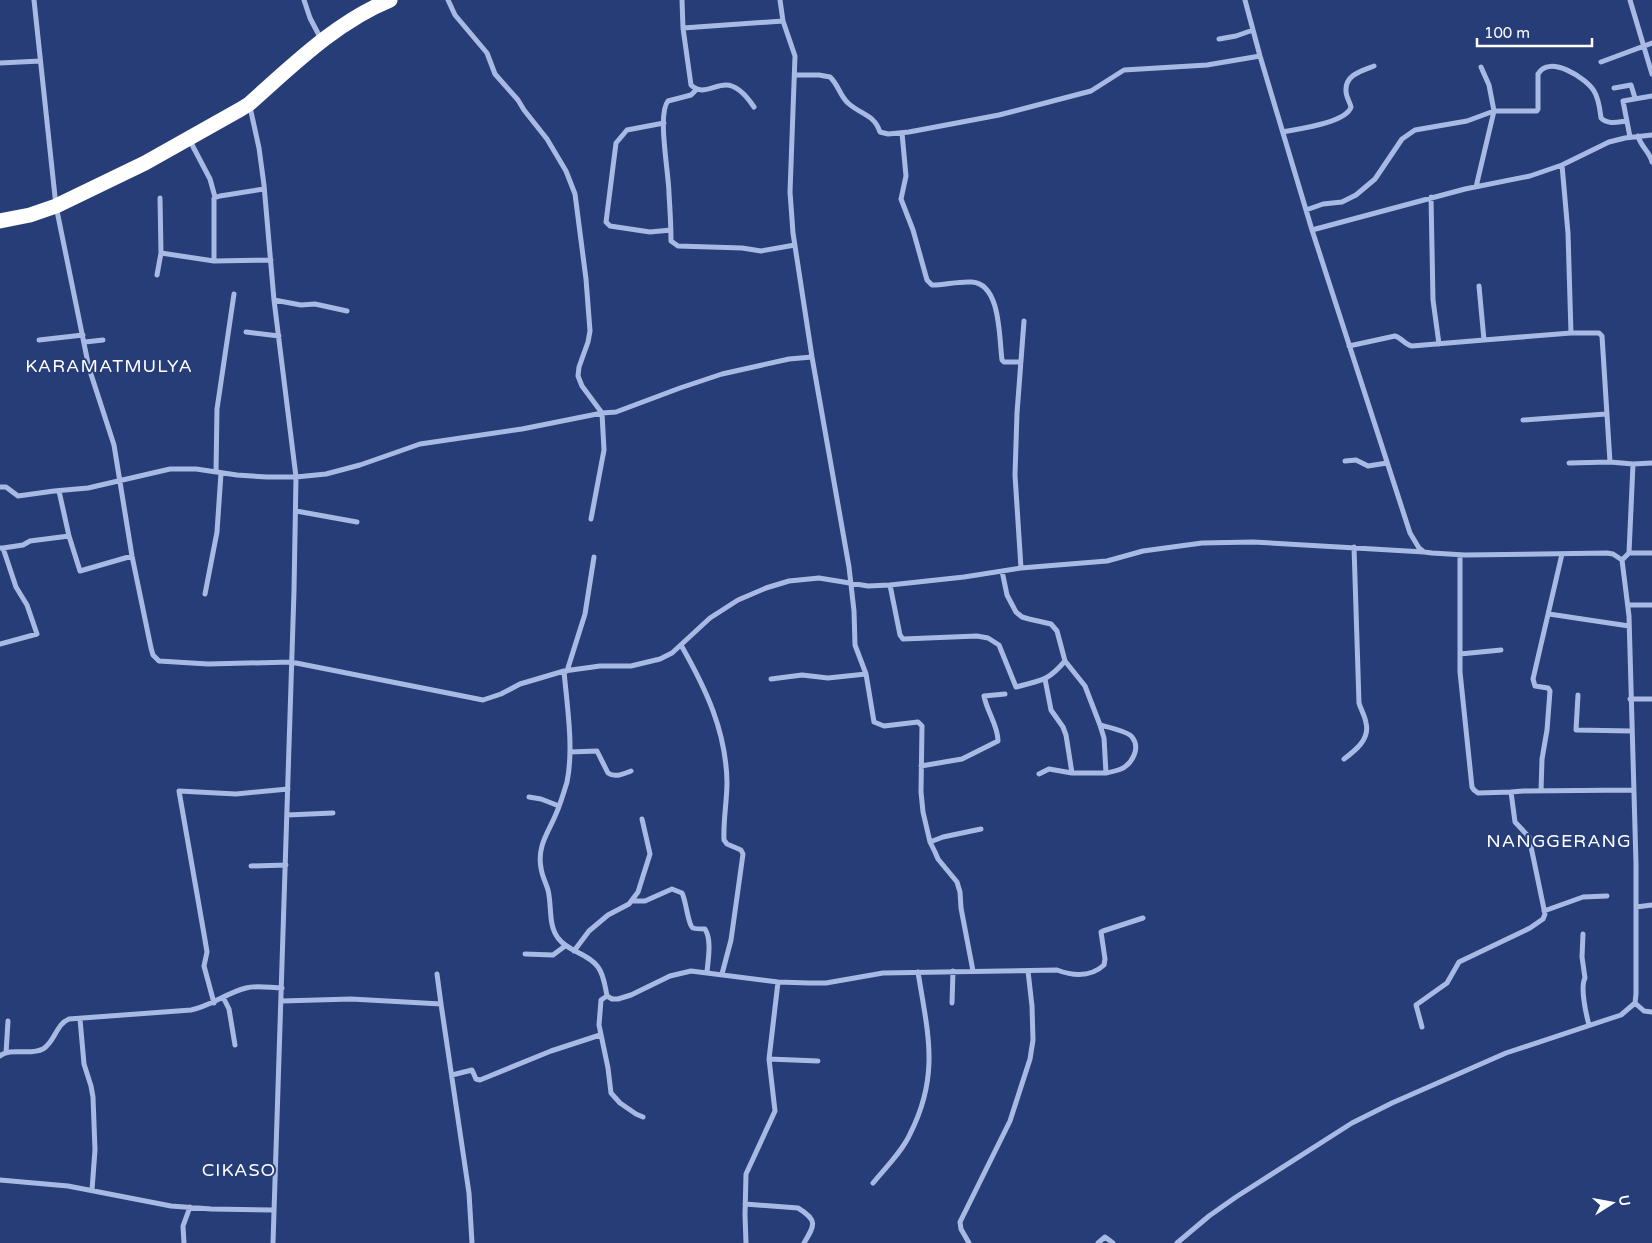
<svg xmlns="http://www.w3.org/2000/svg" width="1652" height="1243" viewBox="0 0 1652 1243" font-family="'Varela Round',sans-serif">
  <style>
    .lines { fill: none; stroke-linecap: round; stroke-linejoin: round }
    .street { stroke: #a8bae3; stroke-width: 5 }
    .highway { stroke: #fff; stroke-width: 15 }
    .labels { text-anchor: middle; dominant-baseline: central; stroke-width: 4; stroke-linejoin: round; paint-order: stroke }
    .quarter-label { font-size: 18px; letter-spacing: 1px; fill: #fff; stroke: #263d78 }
  </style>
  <rect width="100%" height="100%" fill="#263d78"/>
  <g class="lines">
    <path class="street" d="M34 0 56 206 89 368 114 445 132 556 151 648 153 655 159 661 208 664 291 662 483 700 501 694 520 684 564 671 600 666H631L660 659 672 653 710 618 738 600 766 588 789 581 819 578 868 586 890 585 964 577 1021 568 1107 561 1143 551 1202 543 1253 542 1424 552
      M304 0 310 18 321 39
      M448 0 455 15 487 53 495 74 518 100 524 110 547 139 566 171 575 194 586 279 590 331 588 342 579 367 578 376 582 386 602 413 604 450 591 519
      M682 0 683 28 691 85C702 96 713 85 726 85 738 85 748 98 754 107
      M780 0 783 21 795 56 790 192 793 233 812 357 849 567 854 611 855 645 866 674 874 722 884 726 918 722 922 726 921 792 923 812 930 842 935 852 938 859 957 882 960 892 961 908 973 971
      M1630 0 1652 74
      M683 28 783 21
      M1219 39 1236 36 1253 30
      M1601 62 1652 43
      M0 63 40 61
      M795 75H819L830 77C838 84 840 96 848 103 861 115 874 114 880 132L888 134 909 132 999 115 1091 91 1124 70 1207 65 1260 56
      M1614 88 1631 85 1635 98
      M697 89 691 95 668 101C657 114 669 174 669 194 670 209 671 225 671 241L678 246 742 248 761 251 795 245
      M250 107 259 148 264 185 274 300 296 477 294 591 273 1243
      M664 123 627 130 616 143 606 222 610 226 650 232 671 230
      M1283 132C1298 129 1346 123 1351 107 1350 102 1346 97 1346 91 1345 75 1361 71 1374 66
      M902 133 906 176 901 199 913 230 927 280 932 285C945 285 958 281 972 282 1001 284 999 338 1002 360L1004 362H1021
      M1638 136C1641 147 1650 152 1652 162
      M1630 137 1623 101 1652 96
      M189 139 210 179 215 197
      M1562 165 1568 233 1571 333H1599L1602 336 1610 462 1633 464 1629 553 1622 560
      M1476 187 1494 111 1489 85 1481 67
      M1431 197 1433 300 1439 344
      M1306 210 1323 204 1342 202 1356 195 1375 179 1402 139 1415 130 1467 121 1494 111H1537L1538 109V74C1549 54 1586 78 1594 91 1599 99 1600 110 1601 118 1608 125 1618 122 1627 121
      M1312 230 1465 189 1530 176 1562 165 1609 142 1625 138 1652 135
      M161 253 214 261 271 260
      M214 261V198L220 196 264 189
      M157 275 161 253 160 198
      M1479 286 1484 340 1571 333
      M274 300 301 305 315 304 347 311
      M246 332 279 336
      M39 340 83 335
      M85 342 103 340
      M1349 346 1395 336C1402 338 1405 345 1412 346L1484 340
      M1523 420 1606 414
      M1345 461 1356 460 1368 466 1387 463
      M1569 463 1610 462
      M1633 464 1652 463
      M216 472 217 409 234 294
      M0 487H6L18 496 54 491 88 488 170 469H196L237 475 267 477H296L326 474 360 465 420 444 522 429 602 413 616 412 680 388 722 374 789 359 812 357
      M59 491 69 536
      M296 511 357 522
      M3 548 23 545 30 541 69 536 80 571 132 556
      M1629 553H1652
      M1021 568 1015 475 1017 413 1024 321
      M1002 571 1007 595 1016 612 1022 617 1029 619 1051 624 1057 631 1065 661 1085 686 1100 725C1107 727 1128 731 1132 737 1141 748 1132 764 1121 769 1116 771 1111 772 1106 773
      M890 585 900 635 903 639 977 636 988 638 999 645 1016 687C1041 680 1047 682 1065 661
      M205 594 217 532 221 473
      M1628 605H1652
      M1549 614 1629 626
      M0 644 37 634 27 605 16 587 3 548H0
      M681 645C706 689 726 731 727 782 727 801 723 821 724 840L727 844 741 850 743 854 731 940 722 974
      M1460 654 1501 650
      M564 671C567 706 574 748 567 782 564 792 560 805 556 814 548 833 537 846 541 868 542 876 546 883 548 890 552 906 548 925 558 938 568 952 588 953 598 967 604 975 605 986 607 996L612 999H618L631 995 670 976 691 971 778 982 809 983H826L883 973 1057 970C1073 976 1091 977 1104 965L1105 959 1101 932 1103 931 1143 918
      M567 671 585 614 594 557
      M771 679 802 675 828 678 866 674
      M1045 679 1051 710 1063 727 1066 735 1072 773
      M1578 695 1576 730 1631 731
      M1630 699H1652
      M570 752 597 751 608 773C615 778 623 774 631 771
      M1344 759C1356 750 1370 739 1366 723 1365 716 1361 710 1359 703L1354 547
      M921 766 962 759 998 741C998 725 987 712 984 696L1005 694
      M1039 774 1049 769 1072 773H1106L1104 738 1100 725
      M1541 791 1542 759 1547 730 1550 691 1548 688 1535 686 1533 679 1562 554
      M1511 792 1523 791 1633 790
      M529 797 541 799 559 806
      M287 815 333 813
      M930 842 943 837 981 829
      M251 866 286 865
      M632 901H645L672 889 682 893C686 900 688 925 693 928 696 929 702 929 705 929 712 940 708 960 707 972
      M1636 907 1652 905
      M1544 911 1583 897 1607 896
      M1583 934 1582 957 1585 978C1580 987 1586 1014 1589 1025
      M574 951 589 931 608 915 629 904 638 892 650 854 642 819
      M525 954 553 955 565 946
      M437 974 441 1004
      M607 996 601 1000 599 1025 608 1068 611 1093 620 1103 636 1114 643 1117
      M223 997 229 1009 235 1045
      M282 1001 351 999 441 1004 469 1193 472 1243
      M214 1003 204 966 207 952 204 934 179 791 236 794 288 789
      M952 1003 953 971
      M1635 1003 1644 1011 1652 1012
      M80 1019 84 1064 91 1086 93 1097 95 1150 92 1190
      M1422 1027 1416 1005 1447 983 1459 962 1530 928 1543 919 1545 914 1529 837 1515 822 1511 792 1478 793 1474 790 1472 787 1460 672V555
      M6 1053 8 1021
      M0 1056C10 1047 30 1056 43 1049 55 1042 56 1024 69 1019L191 1010C211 1006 226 993 246 988 257 985 271 988 282 988
      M769 1059 818 1061
      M452 1075 472 1070 476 1079 480 1080 551 1051 600 1035
      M0 1180 68 1186 171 1206 211 1209 274 1210
      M873 1183C885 1168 902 1152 910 1134 940 1075 928 1034 918 972
      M745 1204 798 1208C818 1220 815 1225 804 1243
      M184 1243 183 1226 190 1207
      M746 1243 745 1215 746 1174 775 1111 769 1059 778 982
      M969 1243 961 1229 960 1222 1010 1121 1030 1059 1033 1040 1032 1006 1028 971
      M1098 1243 1105 1237 1113 1243
      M1177 1243 1209 1216 1236 1197 1352 1123 1392 1103 1506 1053 1621 1015 1635 1003 1636 994V864L1629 616 1622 560 1613 554 1607 553 1465 555 1432 553 1424 552 1419 548 1410 533 1312 230 1260 56 1245 0"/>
    <path class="highway" d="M0 221 30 215 56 206 145 163 241 109 249 104C292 66 336 22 390 0"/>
  </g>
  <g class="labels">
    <g class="quarter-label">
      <text x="109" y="366">KARAMATMULYA</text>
      <text x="1559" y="841">NANGGERANG</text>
      <text x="239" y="1170">CIKASO</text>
    </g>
  </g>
  <g transform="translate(1612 1203) rotate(79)" stroke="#263d78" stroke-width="4" paint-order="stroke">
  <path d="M0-4L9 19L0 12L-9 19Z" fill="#ffffff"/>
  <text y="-8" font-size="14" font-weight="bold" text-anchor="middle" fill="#ffffff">U</text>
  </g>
  <path d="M1477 38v8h115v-8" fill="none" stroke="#ffffff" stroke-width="2.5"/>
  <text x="1484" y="38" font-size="15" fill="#ffffff" stroke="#263d78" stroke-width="4" paint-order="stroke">100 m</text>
</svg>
